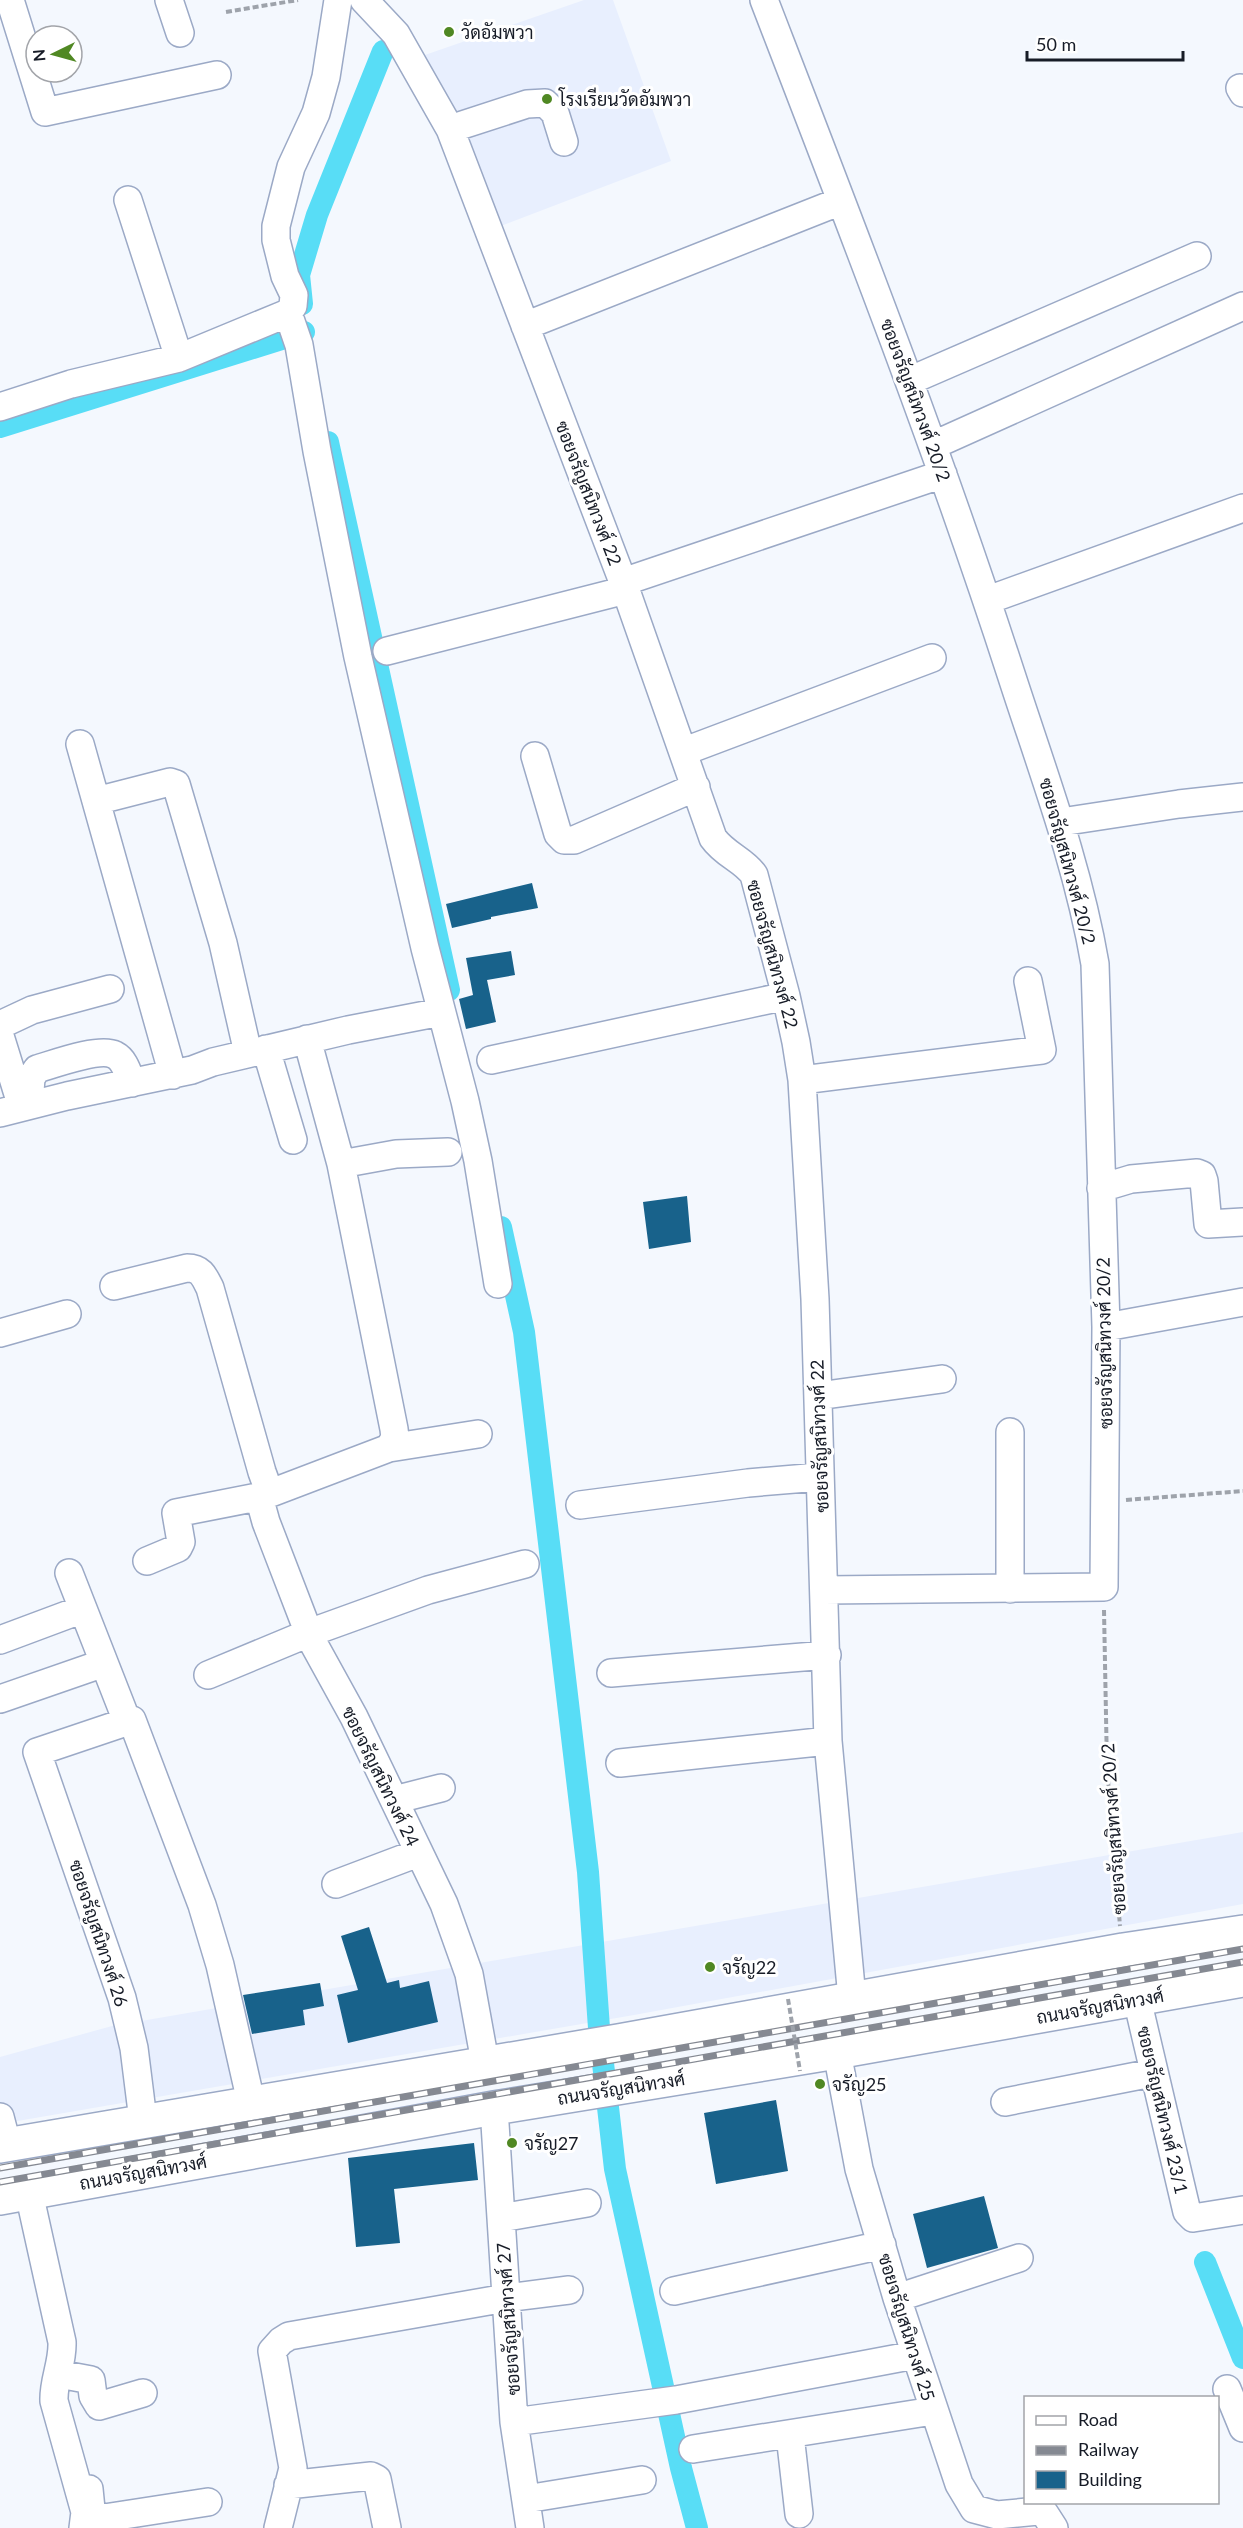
<svg xmlns="http://www.w3.org/2000/svg" width="1243" height="2528" viewBox="0 0 1243 2528" font-family="Lato,Sarabun,sans-serif">
  <style>
    .built { fill: #e8effe }
    .lines { fill: none; stroke-linecap: round; stroke-linejoin: round }
    .canal { stroke: #58ddf6; stroke-width: 22 }
    .building { fill: #18628b }
    .minor-casing { stroke: #9ba9c6; stroke-width: 30 }
    .major-casing { stroke: #9ba9c6; stroke-width: 36 }
    .path { stroke: #9ea3ab; stroke-width: 4; stroke-dasharray: 6 3; stroke-linecap: butt }
    .minor { stroke: #fff; stroke-width: 27 }
    .major { stroke: #fff; stroke-width: 33 }
    .rail-casing { stroke: #858992; stroke-width: 7 }
    .rail { stroke: #fff; stroke-width: 4.5; stroke-dasharray: 14; stroke-linecap: butt }
    .path-bridge { stroke: #9ea3ab; stroke-width: 4; stroke-dasharray: 6 3; stroke-linecap: butt }
    .poi-dot { fill: #508823; stroke: #fff; stroke-width: 2 }
    .labels { text-anchor: middle; dominant-baseline: central; stroke-width: 6; stroke-linejoin: round; paint-order: stroke }
    .poi-label { font-size: 18px; fill: #171c27; stroke: #fff; text-anchor: start }
    .street-label { font-size: 18px; fill: #171c27; stroke: #fff }
  </style>
  <rect width="100%" height="100%" fill="#f4f8fe"/>
  <path class="built" d="M584 0H613L671 161 498 227 422 56Z
    M1243 1832V1904L634 2015 0 2124V2057L112 2026Z"/>
  <g class="lines">
    <path class="canal" d="M302 304 299 275 317 215 383 51
      M0 427 304 332
      M328 442 449 990
      M501 1227 524 1332 588 1872 599 2028 615 2169 681 2468 697 2528
      M1205 2262 1243 2358"/>
  </g>
  <path class="building" d="M532 883 538 908 491 917V919L452 928 446 904Z
    M511 951 515 975 487 980 496 1022 466 1029 459 999 473 995 466 958Z
    M687 1196 691 1242 649 1249 643 1202Z
    M369 1927 387 1983 399 1980 400 1988 429 1981 438 2022 348 2043 337 1995 358 1990 341 1936Z
    M320 1983 324 2006 303 2010 305 2025 252 2034 243 1995Z
    M776 2100 788 2171 716 2184 704 2113Z
    M474 2143 478 2180 394 2189 400 2243 356 2247 348 2158Z
    M984 2196 998 2248 927 2268 913 2214Z"/>
  <g class="lines">
    <defs>
      <path id="minor" d="M10 0 45 112 217 75
        M169 0 180 33
        M364 0 396 34 450 129 623 582 713 838C725 855 744 860 754 875L786 996 796 1042 802 1080 815 1299 828 1741 852 1998
        M764 0C850 223 937 446 1011 674 1042 770 1078 864 1095 964L1106 1327 1104 1587 824 1590
        M1240 88 1243 93
        M450 129 527 104 545 103 555 113 564 142
        M128 200 179 358
        M288 313 299 345 317 451 358 657 425 948 465 1101 478 1161 498 1284
        M525 326 841 201
        M909 381 1197 256
        M0 407 71 384 179 358 288 313 293 306 294 295 285 276 276 240V226L291 167 316 113 326 77 338 0
        M934 445 1243 306
        M623 582 943 474
        M988 600 1243 508
        M387 651 626 590
        M80 744 173 1075
        M685 751 932 658
        M535 756 558 834 564 840H574L696 787
        M96 801 170 782 176 784 223 943 248 1053
        M1061 822 1179 804 1243 797
        M0 1025 32 1010 110 989
        M0 1036 22 1107
        M307 1039 341 1164 394 1429 395 1438 389 1448
        M266 1049 293 1140
        M491 1060 786 996
        M802 1080 1042 1050 1028 981
        M29 1105 31 1078 37 1069C54 1064 100 1047 115 1055 125 1060 128 1074 132 1083
        M0 1113 67 1096 192 1070 213 1062 348 1030 441 1012
        M341 1164 396 1154 448 1152
        M1101 1188 1131 1179 1197 1173 1202 1175 1204 1181 1208 1224 1243 1222
        M114 1286 187 1268C201 1268 204 1276 210 1288L262 1472 266 1483 274 1491
        M1106 1327 1243 1302
        M0 1333 67 1314
        M818 1396 942 1379
        M263 1496 261 1504 266 1522 311 1639 354 1717 444 1904 469 1974 485 2062
        M580 1505 748 1483 819 1477
        M147 1561 178 1548 181 1542 176 1513 263 1496 389 1448 478 1434
        M69 1573 123 1711
        M1010 1589V1432
        M0 1640 83 1609
        M611 1673 827 1655
        M208 1675 309 1633 428 1590 525 1564
        M0 1699 104 1663
        M620 1763 828 1741
        M394 1800 441 1788
        M336 1884 418 1853
        M1137 1999 1187 2212 1193 2218 1243 2210
        M837 2052 859 2169 897 2298 959 2484 974 2509 997 2515 1038 2511 1045 2514 1054 2528
        M1005 2102 1152 2073
        M494 2108 514 2422 530 2528
        M0 2117 7 2144
        M143 2120 134 2048 122 1998 37 1752 132 1720 202 1905 220 1965 251 2102
        M29 2193 62 2342C63 2363 53 2381 54 2401L85 2512 83 2528
        M501 2218 587 2203
        M674 2291 882 2245
        M897 2298 1019 2258
        M59 2374 91 2380 93 2396 99 2406 143 2393
        M1227 2389 1243 2428
        M514 2422 676 2400 915 2355
        M790 2435 799 2514
        M693 2449 933 2411
        M288 2485 371 2476 377 2479 387 2528
        M89 2489 91 2509 96 2516 104 2518 208 2502
        M526 2499 642 2480
        M278 2528 293 2468 272 2351 281 2341 289 2336 506 2298 569 2290"/>
      <path id="major" d="M0 2146 618 2041 1123 1950 1243 1932
        M0 2198 494 2108 837 2052 1243 1980"/>
    </defs>
    <use href="#minor" class="minor-casing"/>
    <use href="#major" class="major-casing"/>
    <path class="path" d="M226 12 298 0
      M1126 1500 1243 1491
      M1104 1610 1107 1768 1120 1926"/>
    <use href="#minor" class="minor"/>
    <use href="#major" class="major"/>
    <defs>
      <path id="rail" d="M0 2168 1243 1949
        M0 2182 1243 1962"/>
    </defs>
    <use href="#rail" class="rail-casing"/>
    <use href="#rail" class="rail"/>
    <path class="path-bridge" d="M788 1999 800 2071"/>
  </g>
  <g class="poi-dot">
    <circle cx="449" cy="32" r="6"/>
    <circle cx="547" cy="99" r="6"/>
    <circle cx="710" cy="1967" r="6"/>
    <circle cx="820" cy="2084" r="6"/>
    <circle cx="512" cy="2143" r="6"/>
  </g>
  <g class="labels">
    <g class="poi-label">
      <text x="461" y="32">วัดอัมพวา</text>
      <text x="559" y="99">โรงเรียนวัดอัมพวา</text>
      <text x="722" y="1967">จรัญ22</text>
      <text x="832" y="2084">จรัญ25</text>
      <text x="524" y="2143">จรัญ27</text>
    </g>
    <g class="street-label">
      <text transform="translate(916 400) rotate(70)">ซอยจรัญสนิทวงศ์ 20/2</text>
      <text transform="translate(589 493) rotate(69)">ซอยจรัญสนิทวงศ์ 22</text>
      <text transform="translate(1068 861) rotate(75)">ซอยจรัญสนิทวงศ์ 20/2</text>
      <text transform="translate(773 954) rotate(75)">ซอยจรัญสนิทวงศ์ 22</text>
      <text transform="translate(1104 1343) rotate(-91)">ซอยจรัญสนิทวงศ์ 20/2</text>
      <text transform="translate(819 1436) rotate(-92)">ซอยจรัญสนิทวงศ์ 22</text>
      <text transform="translate(381 1776) rotate(64)">ซอยจรัญสนิทวงศ์ 24</text>
      <text transform="translate(1113 1829) rotate(-94)">ซอยจรัญสนิทวงศ์ 20/2</text>
      <text transform="translate(99 1933) rotate(72)">ซอยจรัญสนิทวงศ์ 26</text>
      <text transform="translate(1100 2006) rotate(-10)">ถนนจรัญสนิทวงศ์</text>
      <text transform="translate(621 2088) rotate(-9)">ถนนจรัญสนิทวงศ์</text>
      <text transform="translate(1163 2110) rotate(77)">ซอยจรัญสนิทวงศ์ 23/1</text>
      <text transform="translate(143 2172) rotate(-10)">ถนนจรัญสนิทวงศ์</text>
      <text transform="translate(508 2319) rotate(-94)">ซอยจรัญสนิทวงศ์ 27</text>
      <text transform="translate(907 2327) rotate(73)">ซอยจรัญสนิทวงศ์ 25</text>
    </g>
  </g>
  <rect x="1024" y="2396" width="195" height="108" fill="#ffffff" stroke="#a2a4a9" stroke-width="1.5"/>
  <rect x="1036" y="2416" width="30" height="9" fill="#ffffff" stroke="#a2a4a9" stroke-width="1.5"/>
  <text x="1078" y="2426" font-size="18" fill="#171c27">Road</text>
  <rect x="1036" y="2446" width="30" height="9" fill="#858992" stroke="#a2a4a9" stroke-width="1.5"/>
  <text x="1078" y="2456" font-size="18" fill="#171c27">Railway</text>
  <rect x="1036" y="2471" width="30" height="18" fill="#18628b" stroke="#a2a4a9" stroke-width="1.5"/>
  <text x="1078" y="2486" font-size="18" fill="#171c27">Building</text>
  <g transform="translate(54 54) rotate(265)"><circle r="28" fill="#ffffff" stroke="#a2a4a9" stroke-width="1.5"/>
  <path d="M0-4.5L10 22L0 15L-10 22Z" fill="#508823"/>
  <text y="-9" font-size="16" font-weight="bold" text-anchor="middle" fill="#171c27">N</text>
  </g>
  <path d="M1027 51v9h156v-9" fill="none" stroke="#171c27" stroke-width="3"/>
  <text x="1036" y="51" font-size="18" fill="#171c27" stroke="#ffffff" stroke-width="4.5" paint-order="stroke">50 m</text>
</svg>
